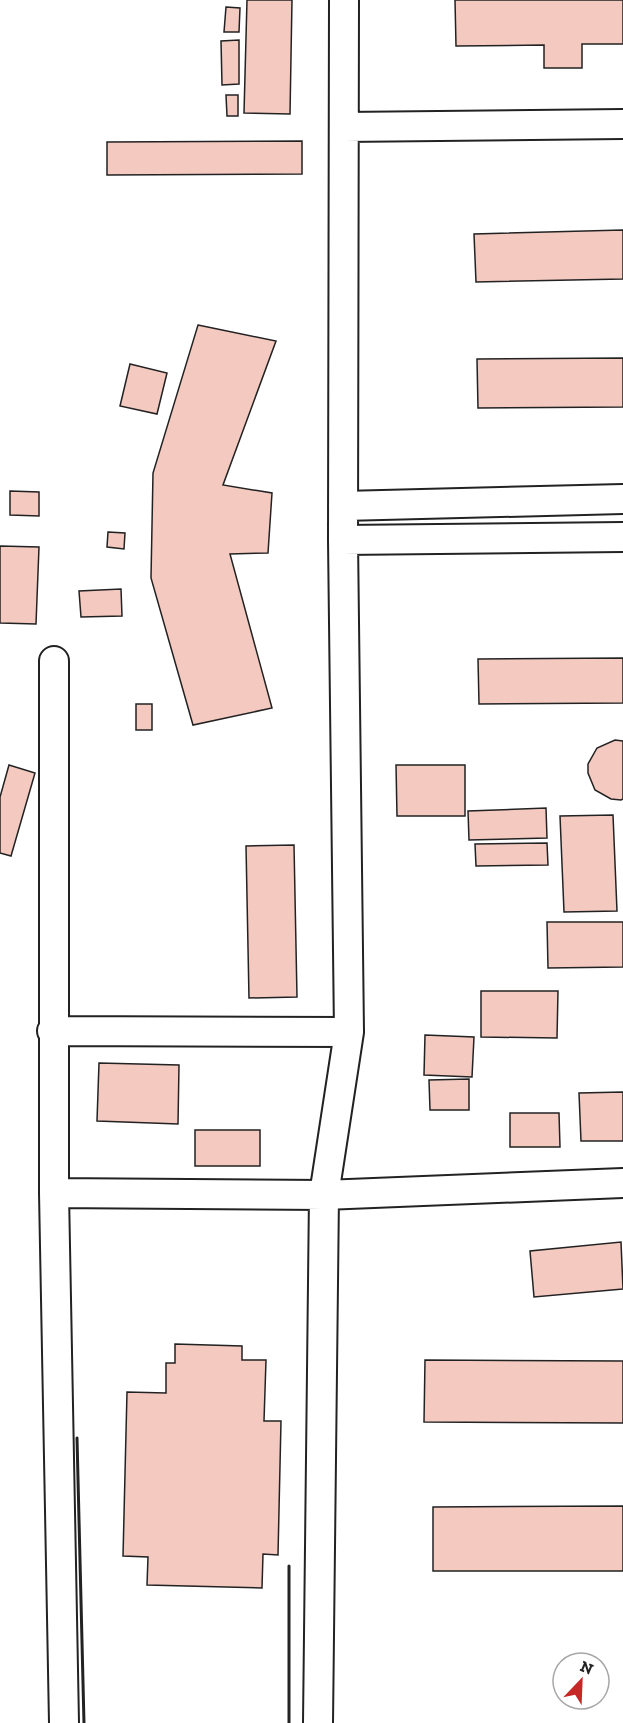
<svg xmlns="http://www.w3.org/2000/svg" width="623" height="1723" viewBox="0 0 623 1723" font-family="'Zilla Slab',serif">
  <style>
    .building { fill: #f3c9c0; stroke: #222; stroke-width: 1.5 }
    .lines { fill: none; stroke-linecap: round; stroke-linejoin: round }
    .minor-casing { stroke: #222; stroke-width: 32 }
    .minor { stroke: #fff; stroke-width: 28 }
    .wall { stroke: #222; stroke-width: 3 }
  </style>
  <rect width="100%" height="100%" fill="#fff"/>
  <path class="building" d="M247 0H292L290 114 244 113Z
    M455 0H623V44H582V68H544V45L456 46Z
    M226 7 240 8 239 32H224Z
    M239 40V84L222 85 221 41Z
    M226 95H238V116H227Z
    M302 141V174L107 175V142Z
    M623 230V279L476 282 474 234Z
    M198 325 276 341 223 485 272 493 268 553 230 554 272 708 193 725 151 578 153 473Z
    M623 358V407L478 408 477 359Z
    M130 364 167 373 157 414 120 406Z
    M10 491 39 492V516L10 515Z
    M108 532 125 533 124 549 107 547Z
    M0 546 39 547 36 624 0 623Z
    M121 589 122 616 81 617 79 591Z
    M623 658V703L479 704 478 659Z
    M136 704H152V730H136Z
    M615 740 623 741V799L621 800 611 799 595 790 588 773V764L597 748Z
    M9 765 35 773 11 856 0 853V797Z
    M396 765H465V816H397Z
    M546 808 547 838 469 840 468 811Z
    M613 815 617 911 564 912 560 816Z
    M547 843 548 865 476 866 475 844Z
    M294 845 297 997 249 998 246 846Z
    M547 922H623V967L548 968Z
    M481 991H558L557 1038 481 1037Z
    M425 1035 474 1037 472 1077 424 1075Z
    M99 1063 179 1065 178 1124 97 1121Z
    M469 1079V1110H430L429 1080Z
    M623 1092V1141H581L579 1093Z
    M510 1113H559L560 1147H510Z
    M195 1130H260V1166H195Z
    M621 1242 623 1289 534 1297 530 1251Z
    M175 1344 242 1346V1360H266L264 1421H281L278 1555 263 1554 262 1588 147 1585 148 1557 123 1556 127 1392 166 1393V1363H175Z
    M425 1360 623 1361V1423L424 1422Z
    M623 1506V1571H433V1507Z"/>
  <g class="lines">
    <defs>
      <path id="minor" d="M344 127 623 124
        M343 506 623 499
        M343 540 623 537
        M54 661V1193L64 1723
        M52 1031 349 1032
        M54 1193 324 1195 623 1183
        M318 1723 324 1195 349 1032 343 540 344 0"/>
    </defs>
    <use href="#minor" class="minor-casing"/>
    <use href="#minor" class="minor"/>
    <path class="wall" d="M77 1438 84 1723
      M289 1723V1566"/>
  </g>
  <g transform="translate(581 1681) rotate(23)"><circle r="28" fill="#ffffff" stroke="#a7a7a7" stroke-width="1.5"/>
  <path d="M0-4.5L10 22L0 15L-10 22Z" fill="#c62828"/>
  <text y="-9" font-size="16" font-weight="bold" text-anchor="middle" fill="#222222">N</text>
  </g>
</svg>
